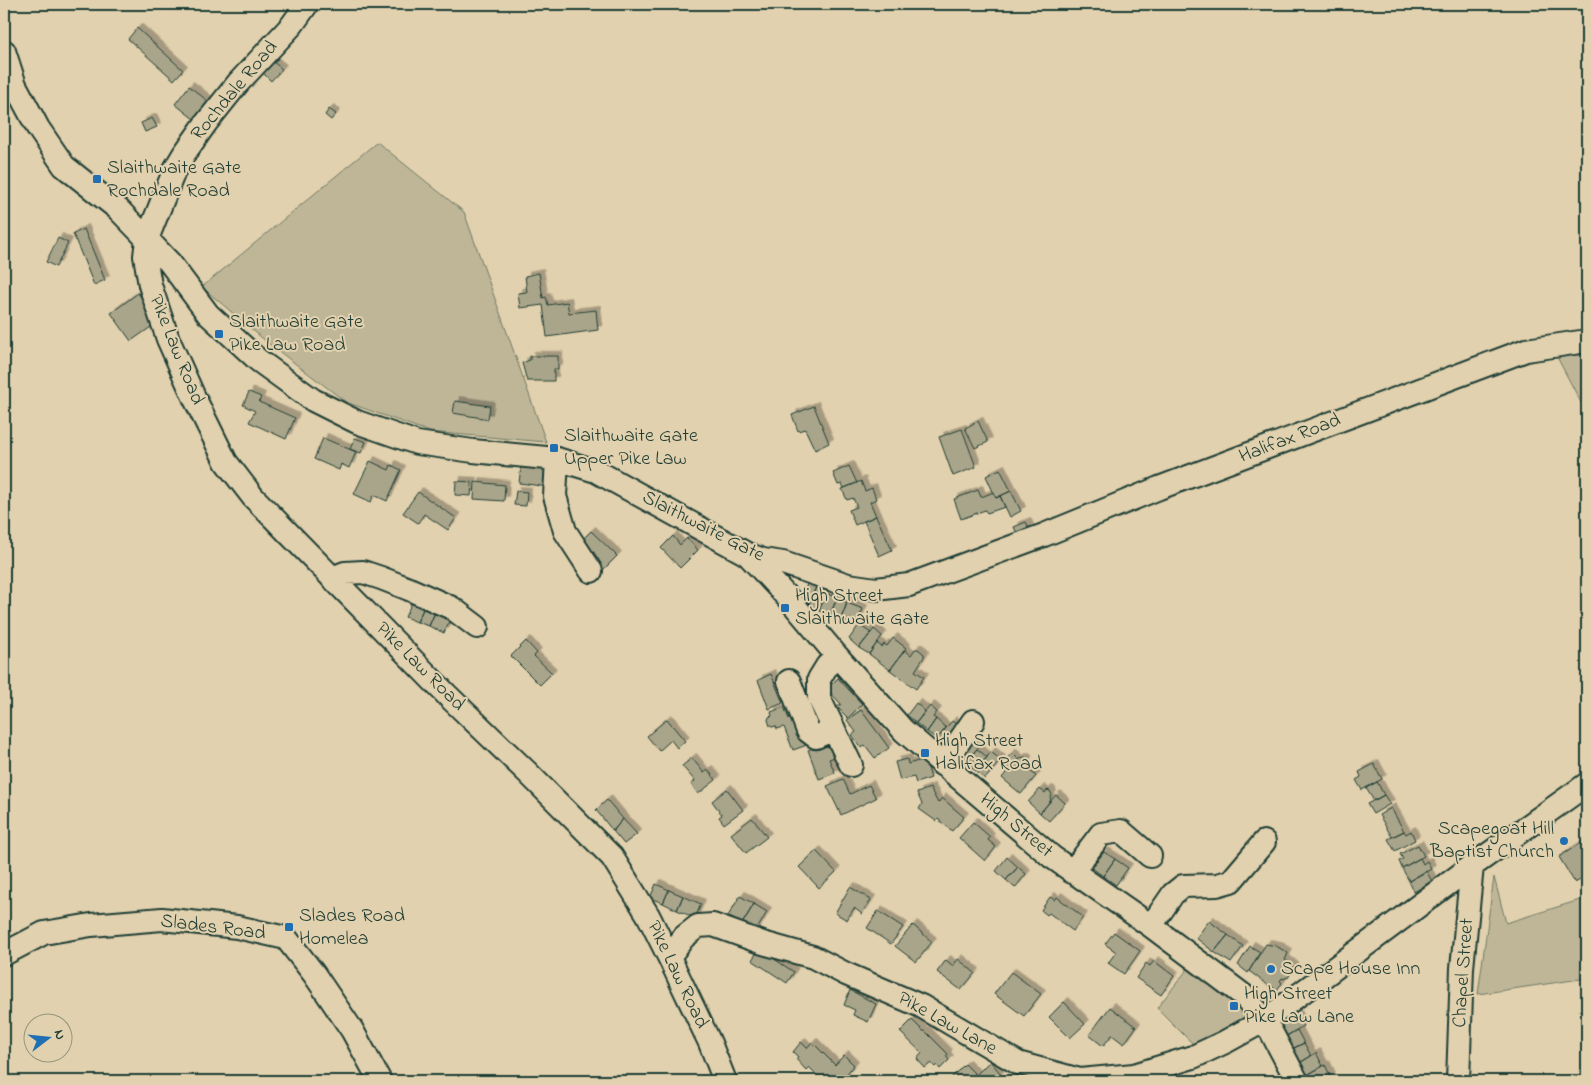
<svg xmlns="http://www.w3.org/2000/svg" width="1591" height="1085" viewBox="0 0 1591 1085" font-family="'Indie Flower',sans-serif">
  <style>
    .built { fill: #d1c4a3 }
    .green { fill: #bfb698; stroke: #6f7a66 }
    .building { fill: #a9a58a; stroke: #1f3d34; filter: url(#shadow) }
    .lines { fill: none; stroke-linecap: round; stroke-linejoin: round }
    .minor-casing { stroke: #1f3d34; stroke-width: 26 }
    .minor { stroke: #e2d1ae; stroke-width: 22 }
    .poi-dot { fill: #1f6fb2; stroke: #e2d1ae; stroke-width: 2 }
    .labels { text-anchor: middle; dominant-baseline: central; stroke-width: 4; stroke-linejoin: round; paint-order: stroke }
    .street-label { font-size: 20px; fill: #1f3d34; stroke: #e2d1ae }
    .poi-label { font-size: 20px; fill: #1f3d34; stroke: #e2d1ae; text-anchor: start }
  </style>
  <defs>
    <filter id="shadow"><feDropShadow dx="4.5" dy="-4.5" stdDeviation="0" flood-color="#0004"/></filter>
  </defs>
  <rect width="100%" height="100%" fill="#e2d1ae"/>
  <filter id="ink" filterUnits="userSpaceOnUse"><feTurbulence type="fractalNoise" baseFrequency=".02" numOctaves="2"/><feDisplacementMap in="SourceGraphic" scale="10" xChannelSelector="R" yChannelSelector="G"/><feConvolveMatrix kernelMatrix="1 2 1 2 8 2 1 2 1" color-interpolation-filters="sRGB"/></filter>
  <g filter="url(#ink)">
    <path class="built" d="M1587 897V949L1583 944V899Z"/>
    <path class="green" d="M377 142 464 212 546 442 430 432 346 402 268 343 202 287Z
      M1587 354V414L1557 357Z
      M1494 877 1506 923 1583 899V943L1587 949V978L1478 994Z
      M1190 966 1254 1017 1194 1045 1157 1008Z"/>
    <path class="building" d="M137 28 183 70 174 80 128 39Z
      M272 61 282 69 271 81 262 72Z
      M189 86 209 102 195 120 175 104Z
      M329 109 336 114 331 120 325 115Z
      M152 118 157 127 145 132 141 123Z
      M84 229 105 280 94 285 73 234Z
      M58 238 68 243 56 267 46 262Z
      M539 273 543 298 546 297 548 305 567 302 569 313 596 310 598 330 547 337 543 305 520 308 518 293 527 292 525 276Z
      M138 293 150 310 154 325 131 341 111 313Z
      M530 356H558V369H554V381H527L522 363 530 360Z
      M249 392 261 397 259 402 295 418 286 439 249 422 255 411 243 405Z
      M455 401 490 406 488 419 453 413Z
      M814 406 829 443 815 450 805 429 798 431 792 415Z
      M978 421 988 442 975 448 965 428Z
      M962 429 976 467 953 476 939 437Z
      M323 438 356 452 349 468 341 464 339 470 314 459Z
      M355 438 366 442 361 453 350 449Z
      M370 461 389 470 391 465 401 470 387 501 374 495 371 502 354 494Z
      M521 466 551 470 549 487 519 483Z
      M849 466 857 483 844 488 842 484 838 485 833 473Z
      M1000 469 1011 491 996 498 986 476Z
      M456 481 472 482 471 496 455 495Z
      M861 481 865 491 872 488 876 499 870 502 876 516 855 525 849 510 857 507 853 498 847 500 842 489Z
      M475 482 505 485 504 501 474 499Z
      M978 490 981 497 994 492 996 498 1000 496 1005 507 987 513 985 510 961 519 954 499Z
      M516 491 527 492 526 506 514 505Z
      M1011 491 1021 511 1010 517 1000 496Z
      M418 492 456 518 448 530 424 514 418 523 403 513Z
      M876 516 892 550 879 556 864 521Z
      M1026 522 1030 531 1018 536 1014 527Z
      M591 531 617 556 602 571 576 546Z
      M673 536 680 545 687 538 698 550 680 568 661 548Z
      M807 584 816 587 808 606 800 603Z
      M816 587 827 591 819 611 808 606Z
      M826 593 837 598 830 615 819 611Z
      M837 598 847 603 841 619 830 615Z
      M413 600 425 605 417 622 405 617Z
      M847 603 863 609 856 625 841 619Z
      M425 605 436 610 429 626 417 622Z
      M436 610 451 617 444 633 429 626Z
      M859 625 871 633 859 648 849 639Z
      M874 629 882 636 869 654 859 648Z
      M893 638 906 648 890 670 869 654 877 643 882 647 884 644 887 646Z
      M526 641 537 653 534 656 552 673 540 685 511 656Z
      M915 649H918L924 654V657L915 671 924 677 916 689 890 670 905 650 911 655Z
      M771 674 783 703 769 709 758 680Z
      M838 678 862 704 848 718 837 707 841 704 827 689Z
      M916 703 925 711 916 723 907 715Z
      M930 706 937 712 933 717 936 719 927 732 916 723Z
      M784 707 789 719 796 716 807 745 793 750 784 727 777 729 776 726 772 727 770 726 768 720 769 717 772 716 771 712Z
      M861 710 889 748 875 758 865 745 861 748 852 735 856 732 847 720Z
      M667 719 685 741 677 748 671 740 659 751 647 736Z
      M936 719 946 728 937 739 927 732Z
      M952 721 962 730 947 748 937 739Z
      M970 736 980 745 965 763 955 755Z
      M834 740 841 755 829 759 835 773 819 779 808 750Z
      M977 749 987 757 976 771 965 763Z
      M991 752 1001 760 985 779 976 771Z
      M1012 753 1019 760 1021 758 1025 757 1027 759V761L1024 766 1036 776 1021 794 1002 778 1009 769 1003 763Z
      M692 758 704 773 708 770 716 780 698 794 691 784 695 781 682 766Z
      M907 759 908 764 925 759 931 778 916 783 914 777 900 780 895 762Z
      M1374 764 1382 779 1362 790 1356 780 1361 777 1359 772Z
      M843 779 850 794 869 785 876 798 841 815 827 786Z
      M1377 782 1384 795 1374 801 1366 788Z
      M930 788 938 803 942 798 964 817 952 831 938 819 936 821 919 809 922 804 917 793Z
      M727 789 743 810 724 824 719 817 722 815 712 801Z
      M1040 789 1045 793 1047 790 1050 791 1052 795 1050 798 1051 800 1040 813 1028 802Z
      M1056 795 1065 803 1049 821 1040 813Z
      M1384 795 1390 804 1373 814 1367 804Z
      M607 800 623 819 613 831 596 810Z
      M1391 808 1404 831 1392 837 1379 815Z
      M752 818 767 837 746 853 731 834Z
      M623 819 637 834 624 844 613 831Z
      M973 822 990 837 988 840 996 847 985 861 959 838Z
      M1404 831 1406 834 1411 831 1415 840 1395 851 1388 839Z
      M1587 839V876L1575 883 1559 857Z
      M1418 845 1424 856 1402 868 1399 861 1403 859 1400 854Z
      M816 851 836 872 819 888 799 867Z
      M1104 852 1115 859 1103 876 1092 868Z
      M1007 857 1018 867 1006 880 996 871Z
      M1420 858 1423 864 1427 861 1431 869 1409 881 1402 868Z
      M1115 859 1128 868 1116 885 1103 876Z
      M1018 867 1026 874 1015 888 1006 880Z
      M1426 871 1432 881 1414 892 1409 881Z
      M656 884 669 890 663 903 650 898Z
      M850 887 871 900 862 914 854 908 847 920 835 913Z
      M669 890 683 896 677 910 663 903Z
      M683 896 701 904 695 918 677 910Z
      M740 896 754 904 742 924 728 916Z
      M1050 897 1055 900 1057 897 1083 917 1073 931 1049 913 1047 915 1041 910Z
      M754 904 767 912 755 933 742 924Z
      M878 911 903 927 891 944 867 928Z
      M1209 921 1228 935 1214 952 1196 938Z
      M913 925 932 942 916 962 895 946Z
      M1114 932 1140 951 1124 974 1108 963 1116 952 1105 944Z
      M1228 935 1243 946 1231 963 1214 952Z
      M1266 944 1276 946 1288 953 1285 960 1294 967 1288 978 1286 977 1285 979 1282 978 1280 981 1282 983 1277 990 1269 985V986L1249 971Z
      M1250 946 1260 952 1248 973 1238 965Z
      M759 949 794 972 787 983 752 960Z
      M958 959 975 973 961 990 937 972 946 960 953 966Z
      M1154 961 1174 976 1161 995 1136 978 1146 963 1150 966Z
      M1011 972 1041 994 1024 1016 994 994Z
      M850 990 876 1004 868 1022 853 1015 855 1010 844 1005Z
      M1064 1002 1085 1024 1070 1038 1049 1017Z
      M1110 1007 1136 1027 1124 1044 1112 1035 1103 1046 1089 1035Z
      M1297 1015 1303 1026 1283 1038 1277 1027Z
      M912 1020 923 1031H925L948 1054 946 1056 949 1060 940 1069 937 1065 935 1067 931 1063 925 1068 917 1059 922 1053 900 1032Z
      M1297 1030 1304 1043 1290 1050 1283 1038Z
      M801 1042 807 1048 812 1042 835 1065 844 1055 854 1065 841 1081H823L809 1067 806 1070 796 1059 798 1057 793 1052Z
      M1304 1043 1311 1056 1298 1064 1290 1050Z
      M1316 1053 1323 1066 1305 1076 1298 1064Z
      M990 1061 1001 1074 994 1081H954L951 1078 965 1064 976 1075Z
      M1325 1065 1331 1077 1323 1081H1308L1305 1076Z"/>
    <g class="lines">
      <defs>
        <path id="minor" d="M307 4 292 25 238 83 206 123 184 154 175 169 147 239 145 256 150 285 168 339 194 397 226 462 253 497 447 695 528 773 612 857 648 915 669 957 710 1043 725 1081
          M4 51 15 85 38 128 64 166 118 209 147 239 170 263 208 314 258 360 313 400 357 422 417 443 473 451 557 459 596 471 745 553 763 560 783 563 848 585 876 589 909 585 1044 535 1159 488 1526 350 1587 341
          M557 459 555 496 565 531 591 571
          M748 555 789 599 837 656 904 731 1052 857 1151 926 1243 995 1265 1020 1297 1081
          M332 578 345 573 363 572 381 578 409 589 452 608 477 627
          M837 656 827 666 819 679V698L851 765
          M789 681 808 731 816 737 834 729
          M943 765 973 721
          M1072 872 1101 834 1121 831 1150 856
          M1151 926 1173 894 1183 886 1217 885 1231 881 1264 842
          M4 954 44 933 91 925 162 919 237 927 286 938 314 974 352 1030 380 1081
          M669 957 684 937 698 926 713 925 763 943 813 957 846 974 921 1006 1018 1063 1080 1080 1134 1075 1193 1057 1225 1042 1265 1020 1472 866 1587 784
          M1458 1081 1462 968 1472 866"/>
      </defs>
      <use href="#minor" class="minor-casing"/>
      <use href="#minor" class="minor"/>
    </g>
  </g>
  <g class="poi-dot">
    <rect x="92" y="174" width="10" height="10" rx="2.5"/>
    <rect x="214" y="329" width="10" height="10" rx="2.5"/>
    <rect x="549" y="443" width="10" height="10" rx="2.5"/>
    <rect x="780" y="603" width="10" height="10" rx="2.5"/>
    <rect x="920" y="748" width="10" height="10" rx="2.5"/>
    <circle cx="1564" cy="841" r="5"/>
    <rect x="284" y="922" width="10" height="10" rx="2.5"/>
    <circle cx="1271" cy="969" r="5"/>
    <rect x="1229" y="1001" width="10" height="10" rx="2.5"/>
  </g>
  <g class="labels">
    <g class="street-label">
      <text transform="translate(235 91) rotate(-50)">Rochdale Road</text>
      <text transform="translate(176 350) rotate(68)">Pike Law Road</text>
      <text transform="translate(1290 439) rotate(-21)">Halifax Road</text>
      <text transform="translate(703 527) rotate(27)">Slaithwaite Gate</text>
      <text transform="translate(420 667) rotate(45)">Pike Law Road</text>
      <text transform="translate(1016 826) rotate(40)">High Street</text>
      <text transform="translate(213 928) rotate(7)">Slades Road</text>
      <text transform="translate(1464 973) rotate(-86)">Chapel Street</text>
      <text transform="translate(677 975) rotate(64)">Pike Law Road</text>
      <text transform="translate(947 1024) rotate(29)">Pike Law Lane</text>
    </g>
    <g class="poi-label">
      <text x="107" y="168">Slaithwaite Gate<tspan x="107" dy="23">Rochdale Road</tspan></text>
      <text x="229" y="322">Slaithwaite Gate<tspan x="229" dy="23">Pike Law Road</tspan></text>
      <text x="564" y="436">Slaithwaite Gate<tspan x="564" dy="23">Upper Pike Law</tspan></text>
      <text x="795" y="596">High Street<tspan x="795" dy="23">Slaithwaite Gate</tspan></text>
      <text x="935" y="741">High Street<tspan x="935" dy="23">Halifax Road</tspan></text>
      <text x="1554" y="829" text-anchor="end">Scapegoat Hill<tspan x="1554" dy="23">Baptist Church</tspan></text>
      <text x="299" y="916">Slades Road<tspan x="299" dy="23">Homelea</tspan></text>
      <text x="1281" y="969">Scape House Inn</text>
      <text x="1244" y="994">High Street<tspan x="1244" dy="23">Pike Law Lane</tspan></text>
    </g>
  </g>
  <rect width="1591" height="1085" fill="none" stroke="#e2d1ae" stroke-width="20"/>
  <rect x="10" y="10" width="1571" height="1065" fill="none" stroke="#1f3d34" stroke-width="2" filter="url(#ink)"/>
  <g transform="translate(48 1038) rotate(74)"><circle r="24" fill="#e2d1ae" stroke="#94967d"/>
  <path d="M0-4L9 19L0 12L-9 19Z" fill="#1f6fb2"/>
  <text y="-8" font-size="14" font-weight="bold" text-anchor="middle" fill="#1f3d34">N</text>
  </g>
</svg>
